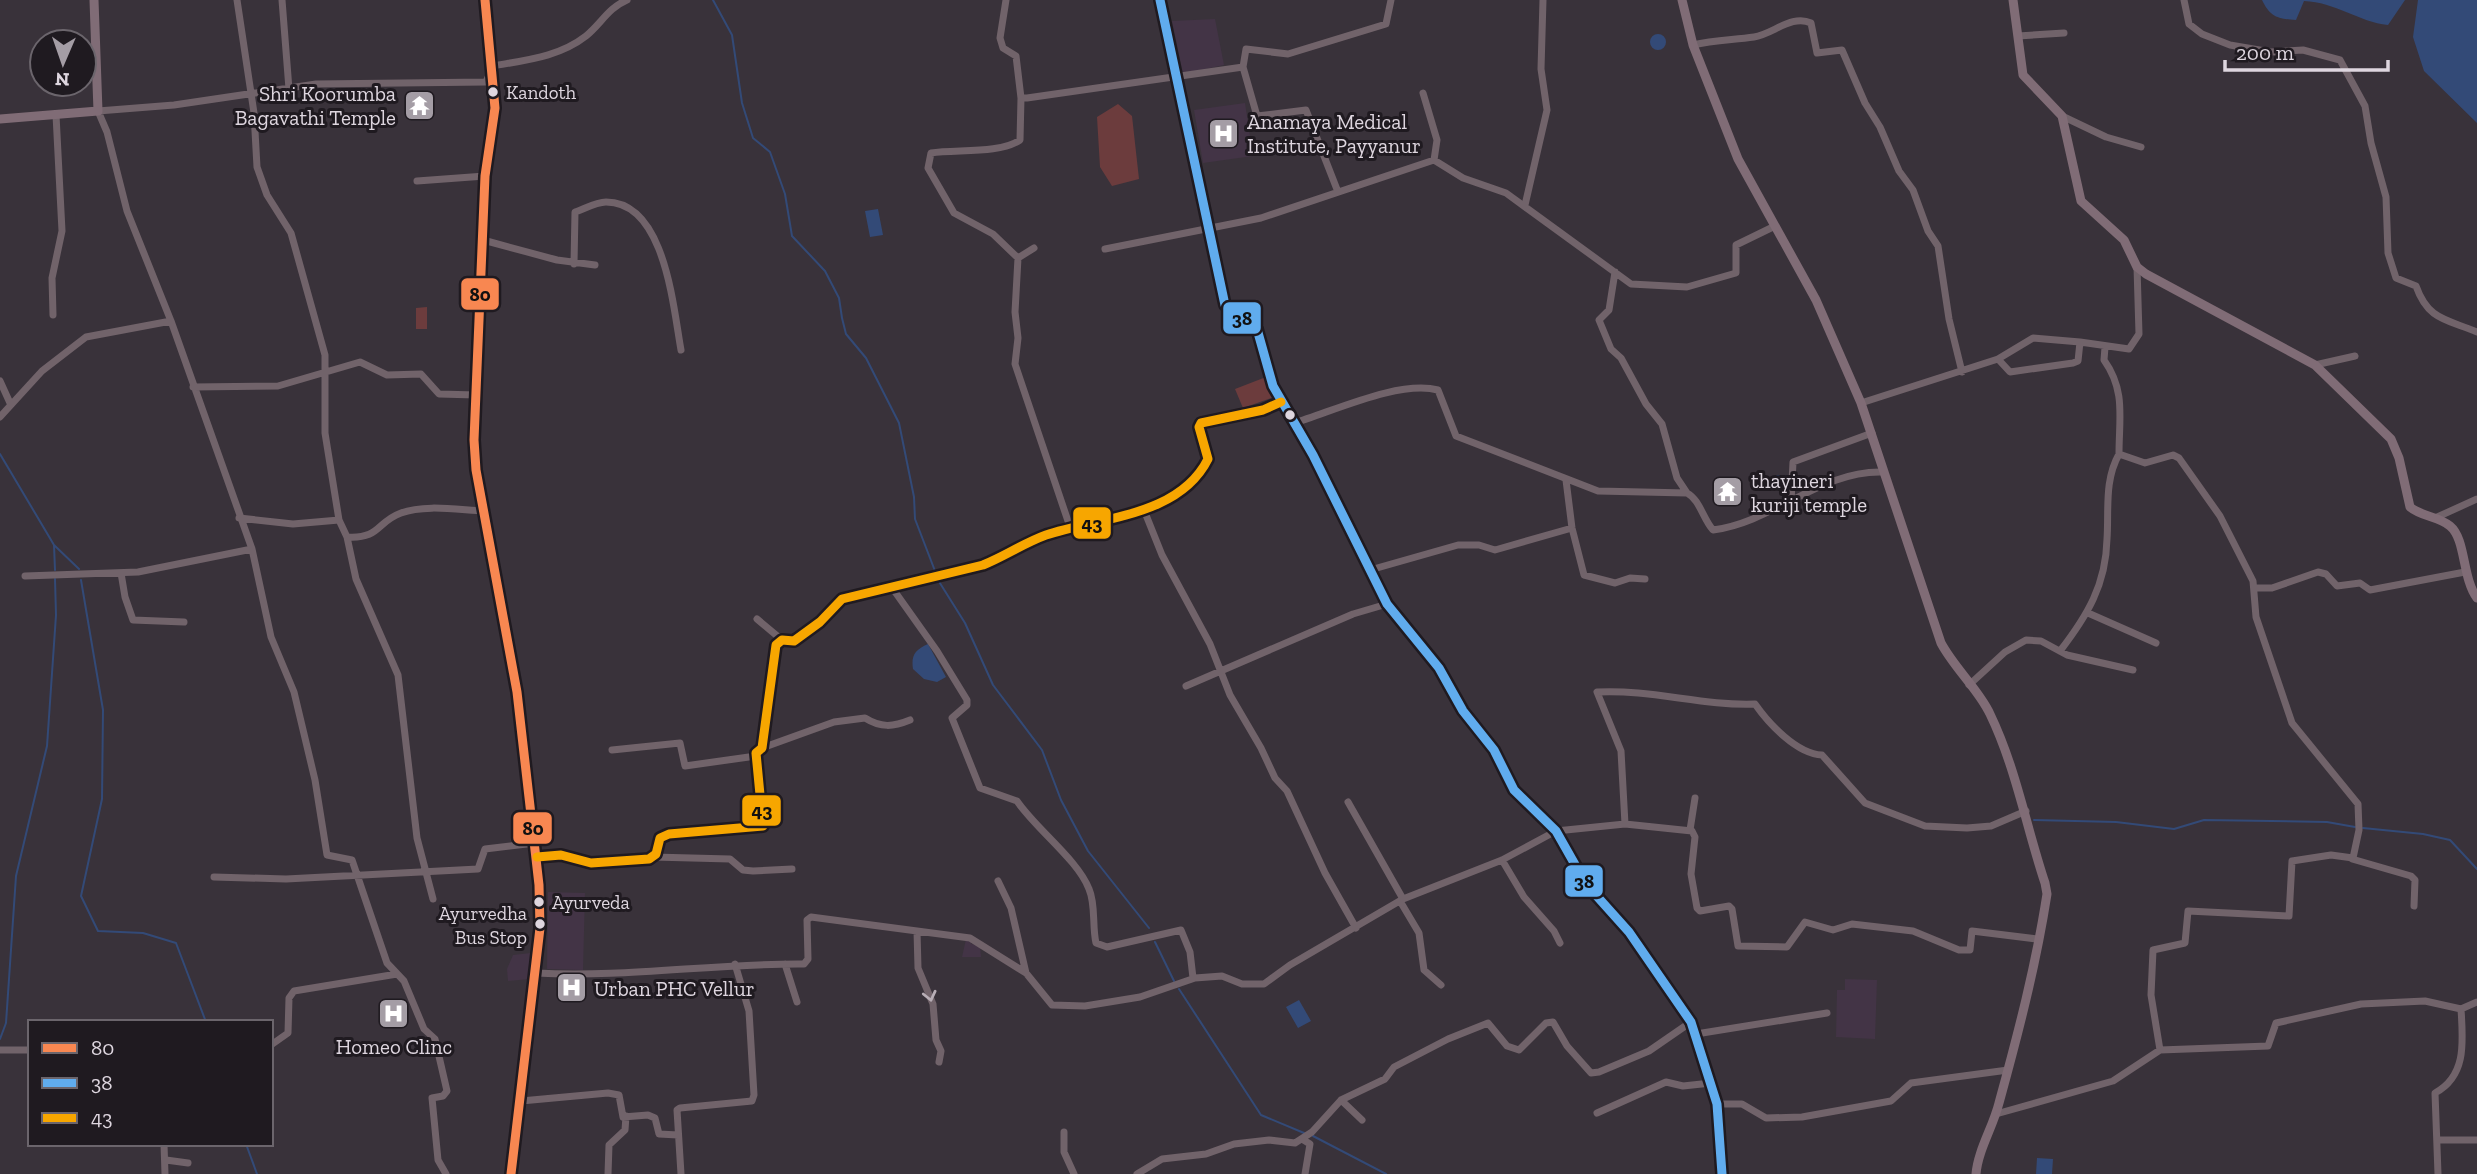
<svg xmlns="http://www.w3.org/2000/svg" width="2477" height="1174" viewBox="0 0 2477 1174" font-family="'Zilla Slab',serif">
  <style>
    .built { fill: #433446 }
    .green { fill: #6c3c3d }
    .water { fill: #334a77 }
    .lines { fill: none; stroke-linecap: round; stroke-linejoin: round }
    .stream { stroke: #334a77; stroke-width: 2 }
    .minor { stroke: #71636a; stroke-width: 7 }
    .major { stroke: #806c76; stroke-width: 9 }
    .highway { stroke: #7c6873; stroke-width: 10 }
    .bus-1-casing { stroke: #1f1a20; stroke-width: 14 }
    .bus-2-casing { stroke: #1f1a20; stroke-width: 14 }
    .bus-3-casing { stroke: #1f1a20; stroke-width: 14 }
    .bus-1 { stroke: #f88751; stroke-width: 9 }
    .bus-2 { stroke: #60acee; stroke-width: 9 }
    .bus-3 { stroke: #f7a600; stroke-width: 9 }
    .oneway { stroke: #b8aeb6 }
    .bus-dot { fill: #ded6df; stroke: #1f1a20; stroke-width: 2.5 }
    .labels { text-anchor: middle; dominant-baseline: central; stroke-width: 6; stroke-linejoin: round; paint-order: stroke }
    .bus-label { font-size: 19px; fill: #ded6df; stroke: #1f1a20; text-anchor: start }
    .poi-label { font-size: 21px; fill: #ded6df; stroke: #1f1a20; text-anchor: start }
    .line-badge { stroke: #1f1a20; stroke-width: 2.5 }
    .pale-badge-label { font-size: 19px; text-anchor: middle; font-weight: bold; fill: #111 }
  </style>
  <rect width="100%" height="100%" fill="#39323a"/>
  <path class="built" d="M1215 19 1224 65 1183 74 1172 21Z
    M1245 103 1253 156 1203 163 1194 110Z
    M548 892 585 893 583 970 547 969Z
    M966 939H971V944L980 945 981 957H962Z
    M531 953 530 979 508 981 507 969 513 955Z
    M1845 979 1877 980 1875 1039 1836 1037 1837 990H1845Z"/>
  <path class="green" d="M1118 104 1132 116 1139 179 1112 186 1100 167 1097 117Z
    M427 307V329H416V308Z
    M1266 377 1274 397 1243 408 1235 389Z"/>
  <path class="water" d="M2262 0H2405L2388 25C2359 22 2335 2 2304 1L2296 20C2278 19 2270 17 2262 0Z
    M2418 0H2477V123L2424 71 2413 37Z
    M1650 42a8 8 0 1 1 16 0a8 8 0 1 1-16 0Z
    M878 209 883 235 870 237 865 211Z
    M1776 475H1787V490L1764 487 1765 482 1774 480Z
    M928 644 946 677 937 682 924 679 913 669C911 655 915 650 928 644Z
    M1299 1000 1311 1021 1298 1028 1286 1007Z
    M2037 1158 2053 1159 2052 1174H2036Z"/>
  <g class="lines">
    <path class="stream" d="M713 0 732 35 742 103 753 138 770 152 785 194 792 236 825 271 839 298 842 318
      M846 334 842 318 846 334 866 358 899 423 914 497 915 519 935 571
      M0 454 54 545 55 570
      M54 545 79 569
      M81 580 103 710 102 799 81 896 98 931 143 933 176 943 206 1022
      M938 580 965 623 993 685 1042 750 1061 800 1088 851 1149 928
      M2034 820 2116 822 2174 829 2204 820 2327 822 2355 827
      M2363 828 2423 834 2450 840 2477 869
      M1155 942 1174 981
      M1179 989 1261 1115 1304 1133
      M0 1039 6 1023 16 876 47 746 56 615 55 579
      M1313 1136 1386 1174
      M246 1144 257 1174"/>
    <path class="minor" d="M237 0 254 113 257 167 267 195 291 233 325 355V433L339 520
      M282 0 289 89
      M1006 0 1000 38 1003 48 1016 56 1021 98H1027L1243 67 1246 49 1288 54 1386 24 1391 0
      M2184 0 2189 24 2202 34 2230 45 2271 52 2303 50 2340 60 2365 106 2371 143 2386 197 2388 253 2396 278 2416 286C2428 320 2446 319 2477 332
      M2018 36 2064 33
      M1693 45C1714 40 1733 40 1754 37 1773 34 1792 14 1811 23L1817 53 1842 50 1865 103 1880 127 1899 171 1913 190 1928 231 1938 246 1949 319 1962 372
      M1243 67 1257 116 1306 110 1338 192
      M1423 93 1437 140 1434 160
      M2062 116 2106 137 2141 147
      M417 181 485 176
      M1525 205 1547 110 1541 69 1543 0
      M483 240 557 260 595 265
      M1034 248 1018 258 1015 312 1018 338 1015 364 1070 527
      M1105 249 1261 218 1434 160 1463 178 1506 193 1631 284 1687 287 1736 273V245L1773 227
      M1018 258 993 234 954 213 928 168 931 153C957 149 999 154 1020 140L1021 98
      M574 264 575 212C584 209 596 202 606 202 665 202 673 306 681 350
      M1615 272 1609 310 1599 320 1611 349 1621 358 1646 404 1662 424 1677 478 1687 493
      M53 315 52 278 62 231 56 115
      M171 321 252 549 271 637 294 692 315 780 327 855 352 860 387 963 404 981 424 1029 435 1039 447 1091 443 1096 432 1098 438 1160 446 1174
      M2105 347 2104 360C2126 391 2119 418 2119 454
      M1998 359 2033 338 2080 342
      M2315 365 2355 356
      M0 381 10 403
      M193 387 278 386 360 362 387 375 421 374 439 394 476 395
      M1861 403 1998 359 2010 372 2073 363 2078 361 2080 342 2129 349 2139 334 2137 267
      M0 417 42 371 86 337 171 321 127 211 107 132 98 111 174 105 316 84 486 82 493 66C526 60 559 57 586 36 601 24 608 8 627 0
      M1294 423C1334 411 1399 380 1438 390L1456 436 1598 491 1687 493C1700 500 1703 519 1713 530 1774 522 1821 470 1883 472
      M1566 480 1572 528 1584 575 1615 583 1630 578 1645 579
      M1791 502 1793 462 1872 433
      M1144 510 1162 555 1210 644 1230 695 1261 748 1275 778 1287 791 1325 873 1356 928
      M239 518 293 524 339 520 347 537C381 539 376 522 401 513 425 504 459 510 485 511
      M2435 518 2477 499
      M347 537 356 579 398 675 417 838 433 899
      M1370 570 1458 545H1479L1495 550 1572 528
      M121 573 125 597 133 620 184 622
      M25 576 138 572 252 549
      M2254 588H2272L2318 572 2326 574 2337 586 2360 583 2370 590 2465 572
      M893 589 937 651 967 700V705L952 718 980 788 1017 801C1036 829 1078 860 1089 889 1096 905 1092 926 1096 943L1107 947 1181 930 1190 952 1193 978
      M2088 613 2156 643
      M757 619 782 640
      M2060 651C2087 616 2106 585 2107 539 2109 510 2104 481 2119 454L2145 463 2173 455 2179 458 2220 516 2253 581 2256 617 2292 723 2358 804 2359 830 2353 858 2331 855 2292 861 2289 916 2188 911 2185 943 2153 950 2151 995 2160 1050
      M1969 685 2005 652 2026 640 2041 641 2067 655 2133 670
      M1186 686 1353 614 1387 604
      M762 748 834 722 865 718C881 728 893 727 910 720
      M612 750 680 743 685 766 756 756
      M1348 802 1403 899
      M1625 824 1692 831 1695 837 1691 874 1697 908 1700 911 1729 906 1732 909 1738 946 1787 947 1805 922 1833 930 1852 924 1913 931 1959 950H1970L1972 931 2037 939
      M1690 830 1695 798
      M537 857 561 855 591 863 649 859 656 854 660 838 669 834 763 826 756 753 762 748 776 645 782 640 794 641 820 622 842 599 983 565C1005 556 1024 543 1046 535 1100 517 1179 517 1208 459L1199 427 1201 423 1263 410 1281 402
      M653 857 730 859 743 870 753 871 792 869
      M2352 859 2411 876 2415 880 2414 906
      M1502 860 1524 897 1554 931 1560 943
      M214 877 286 879 478 869 485 849 535 843
      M998 881 1011 908 1026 973
      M1400 901 1419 933 1424 970 1441 985
      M917 931 918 968 933 1004 936 1040 941 1051 939 1062
      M785 964 797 1002
      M536 973C626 978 714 963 804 964L808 959 807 920 811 917 970 938 1026 973 1052 1005 1085 1006 1140 997 1195 978 1222 976 1242 984H1264L1290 965 1403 899 1502 860 1556 831 1625 824 1621 751 1597 692C1651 689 1702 706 1755 704 1769 724 1797 754 1822 755L1865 803 1925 826 1967 828 1991 826 2026 811
      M1696 1034 1827 1013
      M271 1045 288 1033 289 998 294 991 397 974
      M0 1050H30
      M1341 1100 1362 1120
      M521 1101 608 1093 619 1095 623 1117 648 1115 655 1118 659 1134 678 1135
      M1717 1104H1742L1766 1118 1802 1117 1891 1101 1911 1083 2008 1070
      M1597 1113 1666 1082 1683 1086 1711 1083
      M1996 1114 2113 1081 2160 1050 2268 1046 2276 1023 2361 1004 2425 1001 2461 1009
      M1064 1132V1152L1074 1174
      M1302 1139 1310 1144 1305 1174
      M2437 1140H2477
      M164 1144 165 1174
      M166 1160 188 1163
      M608 1174 609 1145 625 1130 626 1116
      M681 1174 677 1110 680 1108 752 1101 754 1095 749 1011 735 964
      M1137 1174 1162 1159 1206 1154 1234 1144 1269 1140 1295 1143 1312 1132 1341 1100 1385 1079 1394 1067 1448 1039 1488 1023 1507 1046 1519 1050 1546 1023 1553 1022 1567 1046 1591 1073 1599 1072 1649 1051 1691 1022
      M2438 1174 2435 1093C2467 1076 2463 1041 2461 1009L2477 1002"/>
    <path class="major" d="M1160 0 1225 305 1257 329 1273 386 1313 455 1387 604 1439 668 1463 711 1494 750 1514 790 1556 831 1586 884 1629 932 1691 1022 1717 1104 1722 1174
      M1682 0 1693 45 1738 159 1816 300 1861 403 1941 643C1955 669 1979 690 1990 714 2016 768 2026 826 2045 883L2047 894C2036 965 2018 1034 1999 1103 1993 1127 1978 1150 1976 1174
      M2013 0 2023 75 2062 116 2081 201 2124 240 2137 267 2146 274 2315 365 2391 439 2399 458 2410 507C2422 517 2438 516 2450 526 2466 539 2462 578 2477 598
      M0 119 98 111 94 0"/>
    <path class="highway" d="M485 0 495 108 485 176 474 440 476 470 517 692 539 885 540 928 511 1174"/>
    <defs>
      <path id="bus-1" d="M485 0 495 108 485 176 474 440 476 470 517 692 539 885 540 928 511 1174"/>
      <path id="bus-2" d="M1160 0 1225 305 1257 329 1273 386 1313 455 1387 604 1439 668 1463 711 1494 750 1514 790 1556 831 1586 884 1629 932 1691 1022 1717 1104 1722 1174"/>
      <path id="bus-3" d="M537 857 561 855 591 863 649 859 656 854 660 838 669 834 763 826 756 753 762 748 776 645 782 640 794 641 820 622 842 599 983 565C1005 556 1024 543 1046 535 1100 517 1179 517 1208 459L1199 427 1201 423 1263 410 1281 402"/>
    </defs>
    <use href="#bus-1" class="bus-1-casing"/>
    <use href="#bus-2" class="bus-2-casing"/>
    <use href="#bus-3" class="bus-3-casing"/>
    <use href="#bus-1" class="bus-1"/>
    <use href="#bus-2" class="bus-2"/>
    <use href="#bus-3" class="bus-3"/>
  </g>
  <defs><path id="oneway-chevron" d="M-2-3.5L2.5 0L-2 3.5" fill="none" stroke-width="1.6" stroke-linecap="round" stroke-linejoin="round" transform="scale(1.75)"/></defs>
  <use class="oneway" href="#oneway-chevron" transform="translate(930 996) rotate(77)"/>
  <defs>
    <symbol id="temple-square" viewBox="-11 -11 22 22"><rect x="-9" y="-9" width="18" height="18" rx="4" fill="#a49da5" stroke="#1f1a20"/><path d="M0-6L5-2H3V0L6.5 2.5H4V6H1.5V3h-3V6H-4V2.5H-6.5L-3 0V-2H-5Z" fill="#fff"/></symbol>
    <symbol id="hospital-square" viewBox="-11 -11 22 22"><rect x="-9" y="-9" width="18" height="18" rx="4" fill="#a49da5" stroke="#1f1a20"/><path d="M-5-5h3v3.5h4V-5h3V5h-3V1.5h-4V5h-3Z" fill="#fff"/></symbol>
  </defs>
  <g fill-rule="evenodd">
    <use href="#temple-square" x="402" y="88" width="35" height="35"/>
    <use href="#hospital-square" x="1206" y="116" width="35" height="35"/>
    <use href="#temple-square" x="1710" y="474" width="35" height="35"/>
    <use href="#hospital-square" x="554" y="970" width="35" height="35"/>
    <use href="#hospital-square" x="376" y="996" width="35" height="35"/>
  </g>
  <g class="bus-dot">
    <circle cx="493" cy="92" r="6"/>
    <circle cx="1290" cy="415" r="6"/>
    <circle cx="539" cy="902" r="6"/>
    <circle cx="540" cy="924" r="6"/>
  </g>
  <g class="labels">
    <g class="bus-label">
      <text x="506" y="92">Kandoth</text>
      <text x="552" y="902">Ayurveda</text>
      <text x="527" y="913" text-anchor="end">Ayurvedha<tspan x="527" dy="24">Bus Stop</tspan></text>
    </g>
    <g class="poi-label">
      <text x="396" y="93" text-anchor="end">Shri Koorumba<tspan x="396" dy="24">Bagavathi Temple</tspan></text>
      <text x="1247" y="121">Anamaya Medical<tspan x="1247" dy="24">Institute, Payyanur</tspan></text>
      <text x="1751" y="480">thayineri<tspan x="1751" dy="24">kuriji temple</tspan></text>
      <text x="594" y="988">Urban PHC Vellur</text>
      <text x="394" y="1046" text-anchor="middle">Homeo Clinc</text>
    </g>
  </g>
  <g class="line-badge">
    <rect x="460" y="277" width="40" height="34" rx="7" fill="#f88751"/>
    <rect x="1222" y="301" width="40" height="34" rx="7" fill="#60acee"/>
    <rect x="1072" y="506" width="40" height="34" rx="7" fill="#f7a600"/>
    <rect x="741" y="794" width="41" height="33" rx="7" fill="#f7a600"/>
    <rect x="512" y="811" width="41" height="34" rx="7" fill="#f88751"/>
    <rect x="1564" y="864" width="40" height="34" rx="7" fill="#60acee"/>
  </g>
  <g class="pale-badge-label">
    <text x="480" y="301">80</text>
    <text x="1242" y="325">38</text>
    <text x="1092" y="530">43</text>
    <text x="762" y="817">43</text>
    <text x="533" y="835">80</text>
    <text x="1584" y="888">38</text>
  </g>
  <rect x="28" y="1020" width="245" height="126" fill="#1f1a20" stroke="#6b656c" stroke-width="2"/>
  <rect x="42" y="1043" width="35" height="10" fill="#f88751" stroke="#6b656c" stroke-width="2"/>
  <text x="91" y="1055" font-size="21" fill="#ded6df">80</text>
  <rect x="42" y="1078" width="35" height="10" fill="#60acee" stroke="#6b656c" stroke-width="2"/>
  <text x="91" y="1090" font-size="21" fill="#ded6df">38</text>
  <rect x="42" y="1113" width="35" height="10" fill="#f7a600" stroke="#6b656c" stroke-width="2"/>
  <text x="91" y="1125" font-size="21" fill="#ded6df">43</text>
  <g transform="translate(63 63) rotate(182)"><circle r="33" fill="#1f1a20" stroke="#6b656c" stroke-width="2"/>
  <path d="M0-5L12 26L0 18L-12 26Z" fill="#a49da5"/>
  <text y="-10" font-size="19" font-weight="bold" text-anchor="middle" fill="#ded6df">N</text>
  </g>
  <path d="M2225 60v10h163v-10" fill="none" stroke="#ded6df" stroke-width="3.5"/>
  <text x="2236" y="60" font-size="21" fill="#ded6df" stroke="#1f1a20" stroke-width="5" paint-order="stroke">200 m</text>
</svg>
